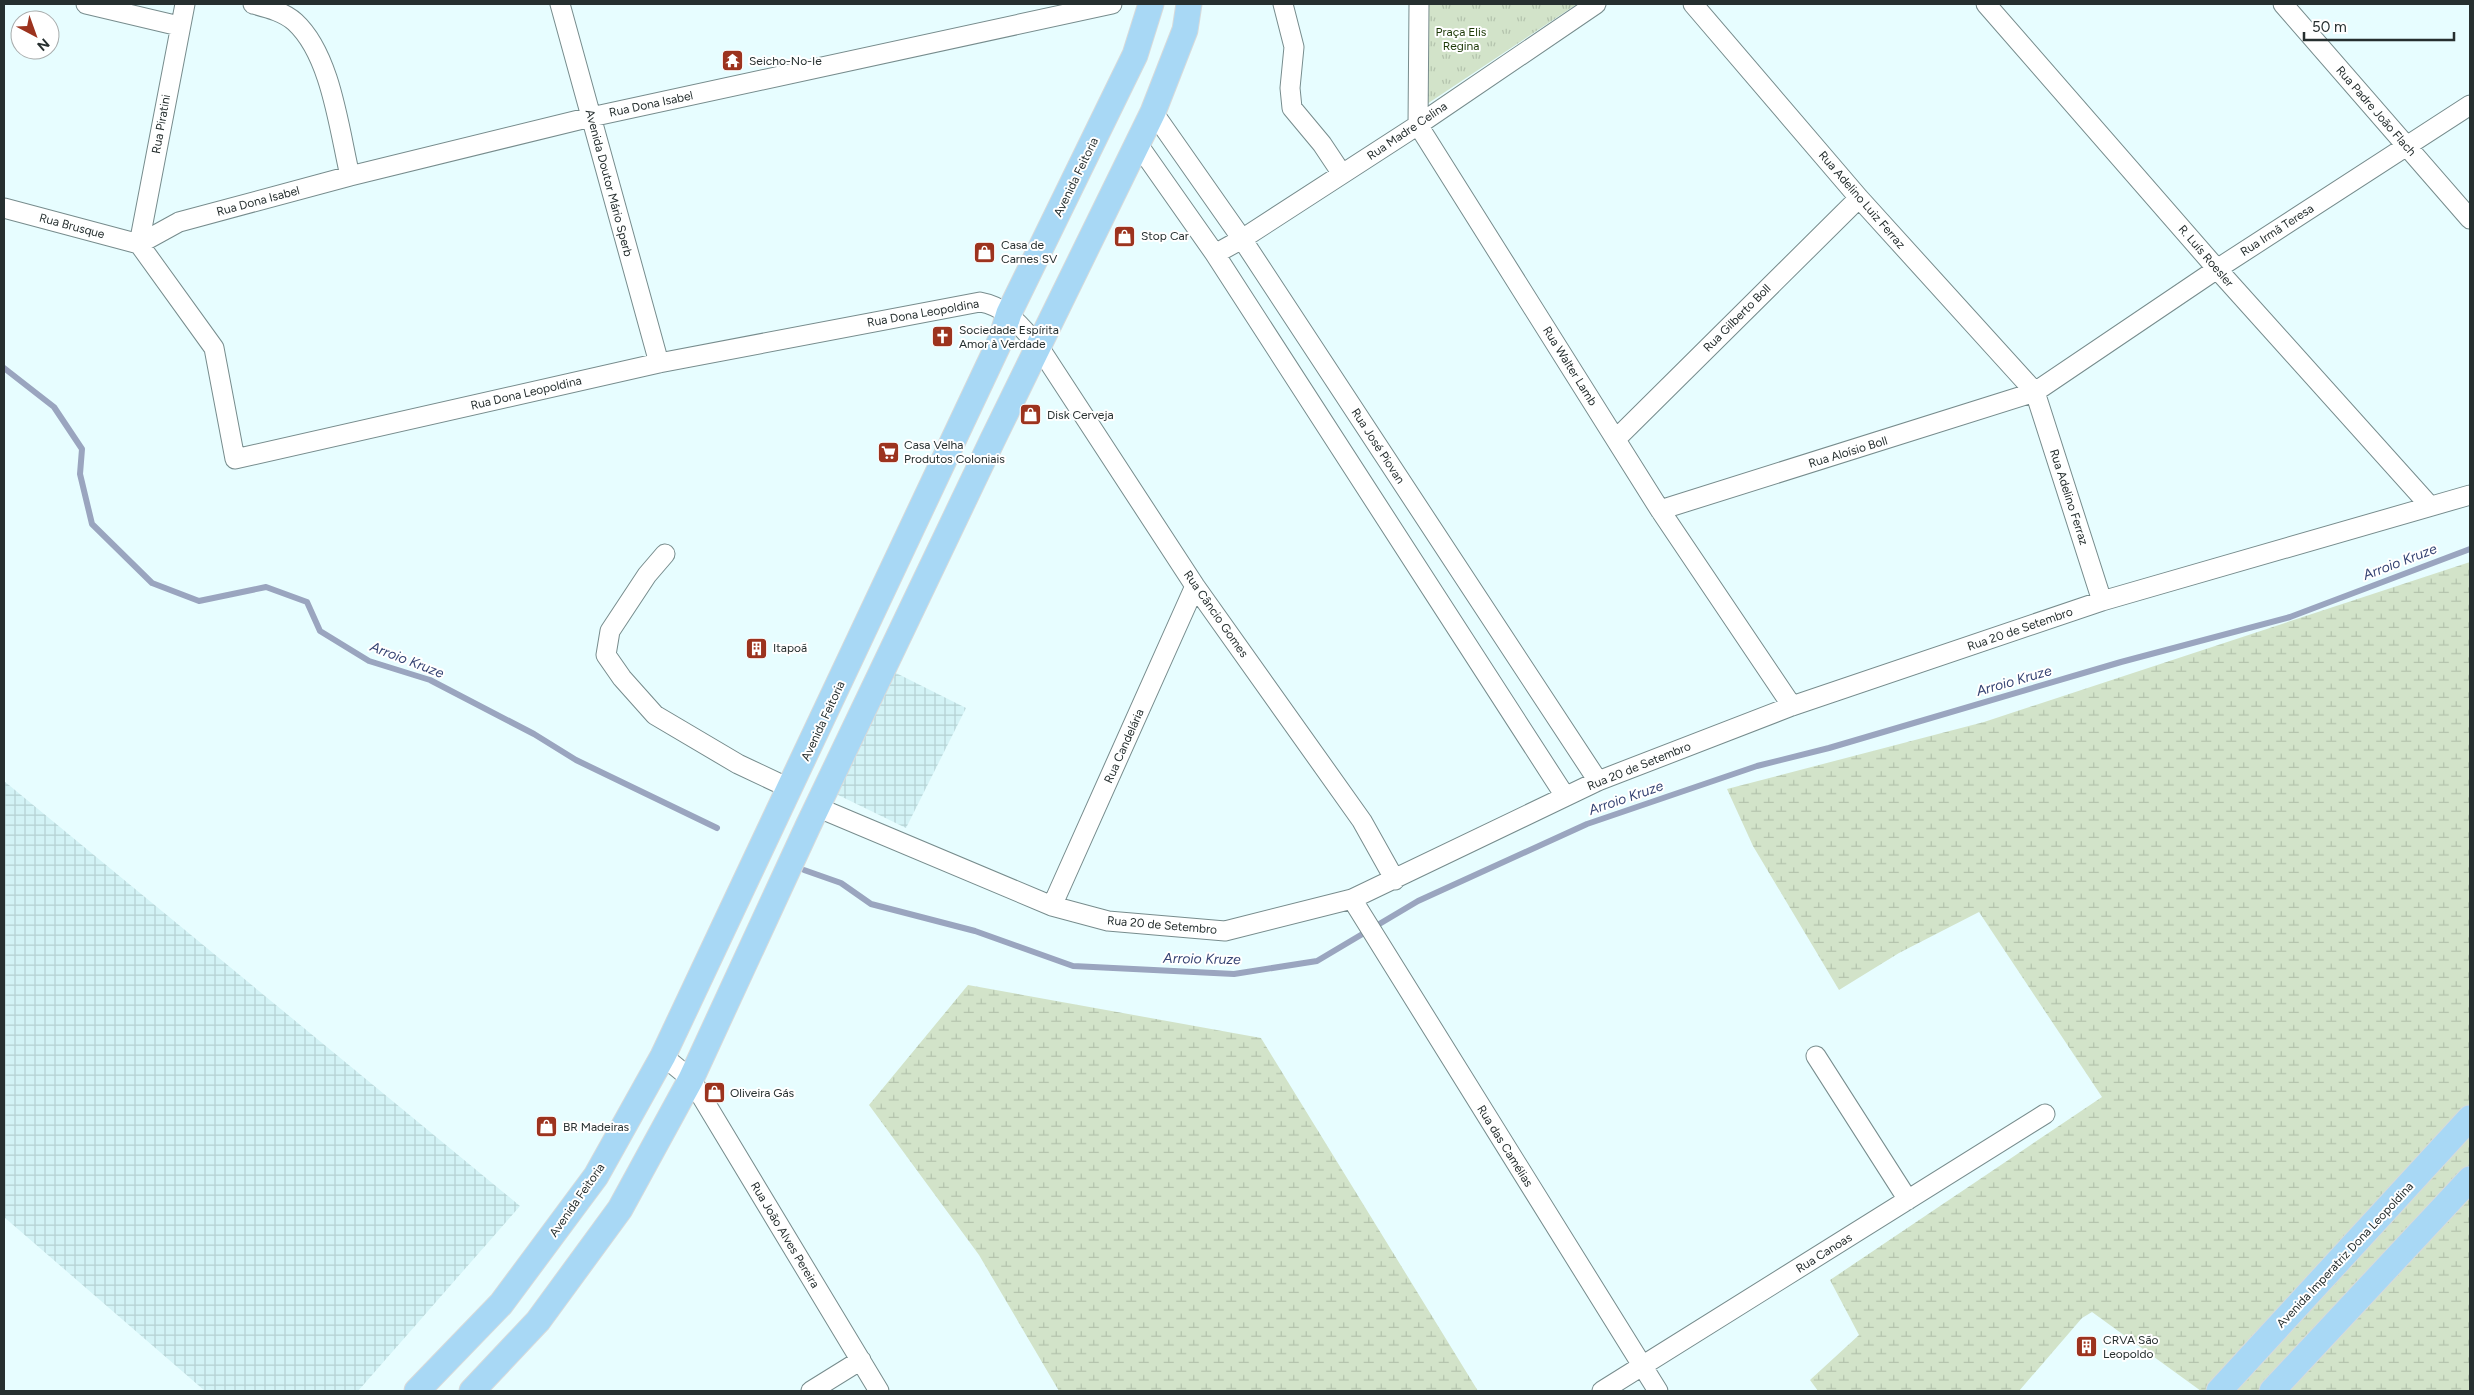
<svg xmlns="http://www.w3.org/2000/svg" width="2474" height="1395" viewBox="0 0 2474 1395" font-family="Figtree,sans-serif">
  <style>
    .industrial { fill: url(#industrial-grid) }
    .grass { fill: url(#grass-tufts) }
    .wetland { fill: url(#wetland-marsh) }
    .lines { fill: none; stroke-linecap: round; stroke-linejoin: round }
    .stream { stroke: #9aa5bf; stroke-width: 6 }
    .minor-casing { stroke: #778c8d; stroke-width: 21 }
    .major-casing { stroke: #d8dada; stroke-width: 27 }
    .minor { stroke: #fff; stroke-width: 19 }
    .major { stroke: #a8d8f5; stroke-width: 25 }
    .labels { text-anchor: middle; dominant-baseline: central; stroke-width: 4; stroke-linejoin: round; paint-order: stroke }
    .park-label { font-size: 12px; fill: #1d3907; stroke: #fff }
    .poi-label { font-size: 12px; fill: #262f2f; stroke: #fff; text-anchor: start }
    .street-label { font-size: 12px; fill: #262f2f; stroke: #fff }
    .water-label { font-size: 14px; font-style: italic; fill: #374574; stroke: #fff }
  </style>
  <defs>
    <pattern id="industrial-grid" width="8" height="8" patternUnits="userSpaceOnUse" patternTransform="scale(1.25)"><rect width="8" height="8" fill="#d3f3f6"/><path d="M0 4h8M4 0v8" fill="none" stroke="#b5d1d3"/></pattern>
    <pattern id="grass-tufts" width="24" height="20" patternUnits="userSpaceOnUse" patternTransform="scale(1.25)"><rect width="24" height="20" fill="#d2e3c9"/><path d="M3 7l-1-3M5 7V3M7 7l1-3M15 17l-1-3M17 17v-4M19 17l1-3" fill="none" stroke="#b4c3ad"/></pattern>
    <pattern id="wetland-marsh" width="20" height="14" patternUnits="userSpaceOnUse" patternTransform="scale(1.25)"><rect width="20" height="14" fill="#d2e3c9"/><path d="M1 5h8M5 5V1M11 12h8M15 12V8" fill="none" stroke="#b4c3ad"/></pattern>
  </defs>
  <rect width="100%" height="100%" fill="#e7fdff"/>
  <path class="industrial" d="M894 672 966 708 906 828 834 793Z
    M4 781 520 1206 358 1391H205L4 1217Z"/>
  <path class="grass" d="M1426 4H1577L1424 106Z"/>
  <path class="wetland" d="M2470 562V1391H2201L2092 1312 2082 1318 2019 1391H1818L1810 1380 1859 1335 1830 1280 2102 1097 1979 912 1899 953 1839 990 1753 846 1727 789 1984 722Z
    M968 985 1261 1038 1478 1391H1059L979 1255 869 1105Z"/>
  <g class="lines">
    <path class="stream" d="M4 368 54 407 82 449 80 474 92 524 152 583 199 601 266 587 307 602 320 631 369 661 430 680 534 734 576 760 717 828
      M804 870 841 883 871 904 975 931 1073 966 1234 974 1317 961 1418 901 1587 824 1757 766 1829 748 2121 662 2290 617 2470 549"/>
    <defs>
      <path id="minor" d="M86 4 179 26
        M253 4C268 8 284 12 295 22 331 55 339 129 350 176
        M560 4 659 363
        M1283 4 1294 47 1290 88 1292 108 1322 144 1342 174
        M1419 4 1418 125 1660 510 1792 706
        M1693 4 1859 198 2035 392 2102 601
        M1986 4 2217 269 2430 506
        M2283 4 2470 219
        M1153 112 1242 239 1598 781
        M1137 143 1215 254 1565 796
        M4 208 139 244
        M139 244 214 348 235 459 659 363 980 302C1008 307 1021 327 1039 347L1195 586 1362 821 1395 880
        M139 244 179 222 350 176 591 117 1112 4
        M139 244 185 4
        M1215 254 1242 239 1418 125 1596 4
        M1616 439 1859 198
        M1660 510 2035 392 2217 269 2470 105
        M665 554 647 575 610 631 606 655 622 678 655 715 738 764 791 789
        M819 808 1052 906 1108 921 1225 931 1352 899 1598 781 1792 706 2102 601 2470 495
        M1352 899 1658 1391
        M1052 906 1195 586
        M663 1056 691 1079 879 1391
        M1816 1056 1908 1200
        M811 1391 861 1360
        M1602 1391 2045 1114"/>
      <path id="major" d="M417 1391 501 1304 596 1176 663 1056 1001 339 1009 313 1135 55 1151 4
        M472 1391 538 1321 620 1209 691 1079 808 826 992 441 1153 112 1185 30 1189 4
        M2219 1391 2470 1118
        M2272 1391 2470 1179"/>
    </defs>
    <use href="#minor" class="minor-casing"/>
    <use href="#major" class="major-casing"/>
    <use href="#minor" class="minor"/>
    <use href="#major" class="major"/>
  </g>
  <defs>
    <symbol id="temple-square" viewBox="-11 -11 22 22"><rect x="-9" y="-9" width="18" height="18" rx="4" fill="#9c331e" stroke="#fff"/><path d="M0-6L5-2H3V0L6.5 2.5H4V6H1.5V3h-3V6H-4V2.5H-6.5L-3 0V-2H-5Z" fill="#fff"/></symbol>
    <symbol id="shop-square" viewBox="-11 -11 22 22"><rect x="-9" y="-9" width="18" height="18" rx="4" fill="#9c331e" stroke="#fff"/><path d="M-5-2.5h2.3a2.7 3.5 0 0 1 5.4 0H5L5.5 6h-11ZM-1.5-2.5h3a1.5 2.3 0 0 0-3 0Z" fill="#fff"/></symbol>
    <symbol id="church-square" viewBox="-11 -11 22 22"><rect x="-9" y="-9" width="18" height="18" rx="4" fill="#9c331e" stroke="#fff"/><path d="M-1.2-6h2.4v3.5h3.3v2.4h-3.3V6h-2.4V-.1h-3.3v-2.4h3.3Z" fill="#fff"/></symbol>
    <symbol id="supermarket-square" viewBox="-11 -11 22 22"><rect x="-9" y="-9" width="18" height="18" rx="4" fill="#9c331e" stroke="#fff"/><path d="M-6-5.5h2.5l.6 2H6L4.5 2H-2.5L-4.4-4H-6ZM-1.5 3.2a1.3 1.3 0 1 0 .1 0ZM3 3.2a1.3 1.3 0 1 0 .1 0Z" fill="#fff"/></symbol>
    <symbol id="building-square" viewBox="-11 -11 22 22"><rect x="-9" y="-9" width="18" height="18" rx="4" fill="#9c331e" stroke="#fff"/><path d="M-4-6H4V6H1V3H-1V6H-4ZM-2.5-4.3h1.7v1.8h-1.7ZM.8-4.3h1.7v1.8H.8ZM-2.5-1h1.7V.8h-1.7ZM.8-1h1.7V.8H.8Z" fill="#fff"/></symbol>
  </defs>
  <g fill-rule="evenodd">
    <use href="#temple-square" x="720" y="48" width="25" height="25"/>
    <use href="#shop-square" x="1112" y="224" width="25" height="25"/>
    <use href="#shop-square" x="972" y="240" width="25" height="25"/>
    <use href="#church-square" x="930" y="324" width="25" height="25"/>
    <use href="#shop-square" x="1018" y="402" width="25" height="25"/>
    <use href="#supermarket-square" x="876" y="440" width="25" height="25"/>
    <use href="#building-square" x="744" y="636" width="25" height="25"/>
    <use href="#shop-square" x="702" y="1080" width="25" height="25"/>
    <use href="#shop-square" x="534" y="1114" width="25" height="25"/>
    <use href="#building-square" x="2074" y="1334" width="25" height="25"/>
  </g>
  <g class="labels">
    <g class="park-label">
      <text x="1461" y="32">Praça Elis<tspan x="1461" dy="14">Regina</tspan></text>
    </g>
    <g class="poi-label">
      <text x="749" y="61">Seicho-No-Ie</text>
      <text x="1141" y="236">Stop Car</text>
      <text x="1001" y="245">Casa de<tspan x="1001" dy="14">Carnes SV</tspan></text>
      <text x="959" y="330">Sociedade Espírita<tspan x="959" dy="14">Amor à Verdade</tspan></text>
      <text x="1047" y="415">Disk Cerveja</text>
      <text x="904" y="445">Casa Velha<tspan x="904" dy="14">Produtos Coloniais</tspan></text>
      <text x="773" y="648">Itapoã</text>
      <text x="730" y="1093">Oliveira Gás</text>
      <text x="563" y="1127">BR Madeiras</text>
      <text x="2103" y="1340">CRVA São<tspan x="2103" dy="14">Leopoldo</tspan></text>
    </g>
    <g class="street-label">
      <text transform="translate(651 104) rotate(-12)">Rua Dona Isabel</text>
      <text transform="translate(2376 111) rotate(49)">Rua Padre João Flach</text>
      <text transform="translate(161 124) rotate(-80)">Rua Piratini</text>
      <text transform="translate(1407 131) rotate(-34)">Rua Madre Celina</text>
      <text transform="translate(1076 177) rotate(-64)">Avenida Feitoria</text>
      <text transform="translate(609 183) rotate(75)">Avenida Doutor Mário Sperb</text>
      <text transform="translate(1862 200) rotate(49)">Rua Adelino Luiz Ferraz</text>
      <text transform="translate(258 201) rotate(-15)">Rua Dona Isabel</text>
      <text transform="translate(72 226) rotate(15)">Rua Brusque</text>
      <text transform="translate(2277 230) rotate(-33)">Rua Irmã Teresa</text>
      <text transform="translate(2206 256) rotate(49)">R. Luís Roesler</text>
      <text transform="translate(923 313) rotate(-10)">Rua Dona Leopoldina</text>
      <text transform="translate(1737 318) rotate(-45)">Rua Gilberto Boll</text>
      <text transform="translate(1570 366) rotate(58)">Rua Walter Lamb</text>
      <text transform="translate(526 393) rotate(-13)">Rua Dona Leopoldina</text>
      <text transform="translate(1378 446) rotate(57)">Rua José Piovan</text>
      <text transform="translate(1848 452) rotate(-17)">Rua Aloísio Boll</text>
      <text transform="translate(2069 497) rotate(72)">Rua Adelino Ferraz</text>
      <text transform="translate(1216 614) rotate(55)">Rua Câncio Gomes</text>
      <text transform="translate(2020 629) rotate(-19)">Rua 20 de Setembro</text>
      <text transform="translate(823 721) rotate(-65)">Avenida Feitoria</text>
      <text transform="translate(1124 746) rotate(-66)">Rua Candelária</text>
      <text transform="translate(1639 766) rotate(-22)">Rua 20 de Setembro</text>
      <text transform="translate(1162 925) rotate(5)">Rua 20 de Setembro</text>
      <text transform="translate(1505 1146) rotate(58)">Rua das Camélias</text>
      <text transform="translate(577 1200) rotate(-55)">Avenida Feitoria</text>
      <text transform="translate(785 1235) rotate(59)">Rua João Alves Pereira</text>
      <text transform="translate(1824 1253) rotate(-32)">Rua Canoas</text>
      <text transform="translate(2345 1255) rotate(-47)">Avenida Imperatriz Dona Leopoldina</text>
    </g>
    <g class="water-label">
      <text transform="translate(2400 562) rotate(-21)">Arroio Kruze</text>
      <text transform="translate(407 660) rotate(21)">Arroio Kruze</text>
      <text transform="translate(2014 681) rotate(-16)">Arroio Kruze</text>
      <text transform="translate(1626 798) rotate(-19)">Arroio Kruze</text>
      <text transform="translate(1202 959) rotate(1)">Arroio Kruze</text>
    </g>
  </g>
  <rect width="2474" height="1395" fill="none" stroke="#262f2f" stroke-width="10"/>
  <g transform="translate(35 35) rotate(139)"><circle r="24" fill="#ffffff" stroke="#a8acac"/>
  <path d="M0-4L9 19L0 12L-9 19Z" fill="#9c331e"/>
  <text y="-8" font-size="14" font-weight="bold" text-anchor="middle" fill="#262f2f">N</text>
  </g>
  <path d="M2304 32v8h150v-8" fill="none" stroke="#262f2f" stroke-width="2.5"/>
  <text x="2312" y="32" font-size="15" fill="#262f2f" stroke="#ffffff" stroke-width="4" paint-order="stroke">50 m</text>
</svg>
